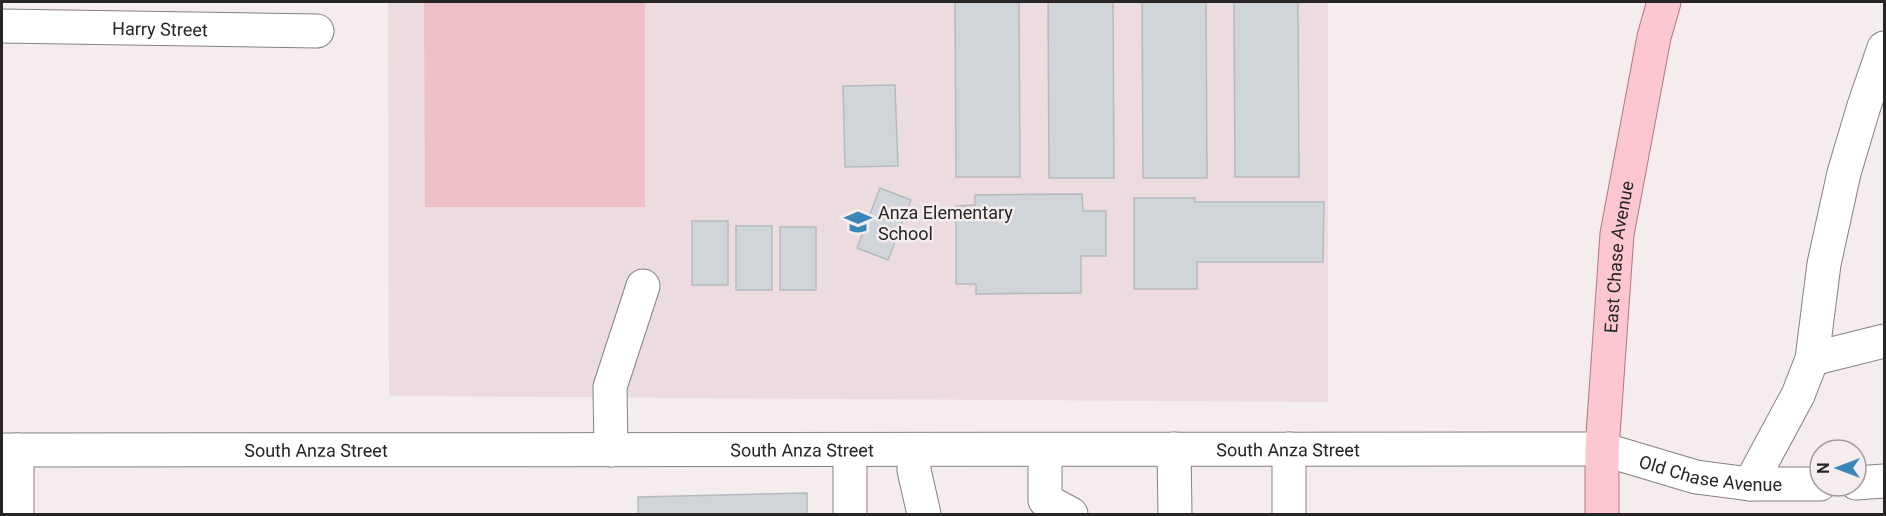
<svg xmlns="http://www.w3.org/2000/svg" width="1886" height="516" viewBox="0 0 1886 516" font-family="Roboto,sans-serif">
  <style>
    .built { fill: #eddcdf }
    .green { fill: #eec1c9 }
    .building { fill: #d0d5d9; stroke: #b5babe; stroke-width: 1.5 }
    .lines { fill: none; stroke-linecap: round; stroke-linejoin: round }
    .minor-casing { stroke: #878081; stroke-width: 35 }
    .major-casing { stroke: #b07681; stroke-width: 35 }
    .minor { stroke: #fff; stroke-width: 33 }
    .major { stroke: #fcc7d1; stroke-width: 33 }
    .labels { text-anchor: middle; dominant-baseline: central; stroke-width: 5; stroke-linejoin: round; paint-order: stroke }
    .street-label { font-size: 18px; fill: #272525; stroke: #f4eced }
    .poi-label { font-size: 18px; fill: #272525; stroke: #f4eced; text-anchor: start }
  </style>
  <rect width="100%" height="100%" fill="#f4eced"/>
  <path class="built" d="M388 2H1328V402L389 396Z"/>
  <path class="green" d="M424 2H645V207H425Z"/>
  <path class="building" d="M955 2H1019L1020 177H956Z
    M1048 2H1113L1114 178H1049Z
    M1142 2H1206L1207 178H1143Z
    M1234 2H1298L1299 177H1235Z
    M895 85 898 166 845 167 843 86Z
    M880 188 911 200 888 260 857 248Z
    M1082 194 1083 211H1106V256H1081V293L976 294V284H956V206L975 205V195Z
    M1134 198H1195V202H1324L1323 262H1197V289H1134Z
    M692 221H728V285H692Z
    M736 226H772V290H736Z
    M780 227H816V290H780Z
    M807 493V514H638V497Z"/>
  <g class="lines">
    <defs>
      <g id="minor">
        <path id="s1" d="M2 26 317 31"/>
        <path d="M1812 359 1884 341"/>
        <path d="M1174 449 1175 514"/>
        <path d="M1289 449V514"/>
        <path id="s2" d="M2 450 1602 449 1696 477 1750 484H1820"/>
        <path d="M17 450V514"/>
        <path d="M611 450 610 387 643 286"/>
        <path d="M914 450V470L924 514"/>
        <path d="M1045 450V500L1071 514"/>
        <path d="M1856 483 1884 481"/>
        <path d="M1750 484 1798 395 1812 359 1824 264 1844 173 1864 106 1884 48"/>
        <path d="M850 514V450"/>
      </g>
      <g id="major">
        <path id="s3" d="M1602 514V449L1617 234 1654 37 1664 2"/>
      </g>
    </defs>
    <use href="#minor" class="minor-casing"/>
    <use href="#major" class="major-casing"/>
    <use href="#minor" class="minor"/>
    <use href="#major" class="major"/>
  </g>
  <defs>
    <symbol id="school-bare" viewBox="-9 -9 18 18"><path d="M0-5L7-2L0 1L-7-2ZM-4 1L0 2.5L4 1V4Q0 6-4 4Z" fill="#3b86b9" stroke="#f4eced" stroke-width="2.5" paint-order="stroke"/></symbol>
  </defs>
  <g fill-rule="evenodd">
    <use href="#school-bare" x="839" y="203" width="38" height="38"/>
  </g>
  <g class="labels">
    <g class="street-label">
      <text stroke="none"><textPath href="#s1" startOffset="158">Harry Street</textPath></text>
      <text stroke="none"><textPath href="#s3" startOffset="258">East Chase Avenue</textPath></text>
      <text stroke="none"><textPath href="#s2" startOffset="1286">South Anza Street</textPath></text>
      <text stroke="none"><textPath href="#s2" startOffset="314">South Anza Street</textPath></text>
      <text stroke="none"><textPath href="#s2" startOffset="800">South Anza Street</textPath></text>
      <text stroke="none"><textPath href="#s2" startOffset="1712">Old Chase Avenue</textPath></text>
    </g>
    <g class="poi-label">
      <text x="878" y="212">Anza Elementary<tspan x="878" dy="21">School</tspan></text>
    </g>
  </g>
  <rect width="1886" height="516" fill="none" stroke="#272525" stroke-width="6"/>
  <g transform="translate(1838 468) rotate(270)"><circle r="28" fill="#f4eced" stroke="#a29c9d" stroke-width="1.5"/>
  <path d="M0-4.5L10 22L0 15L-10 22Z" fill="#3b86b9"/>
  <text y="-9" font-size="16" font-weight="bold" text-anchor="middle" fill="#272525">N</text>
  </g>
</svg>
